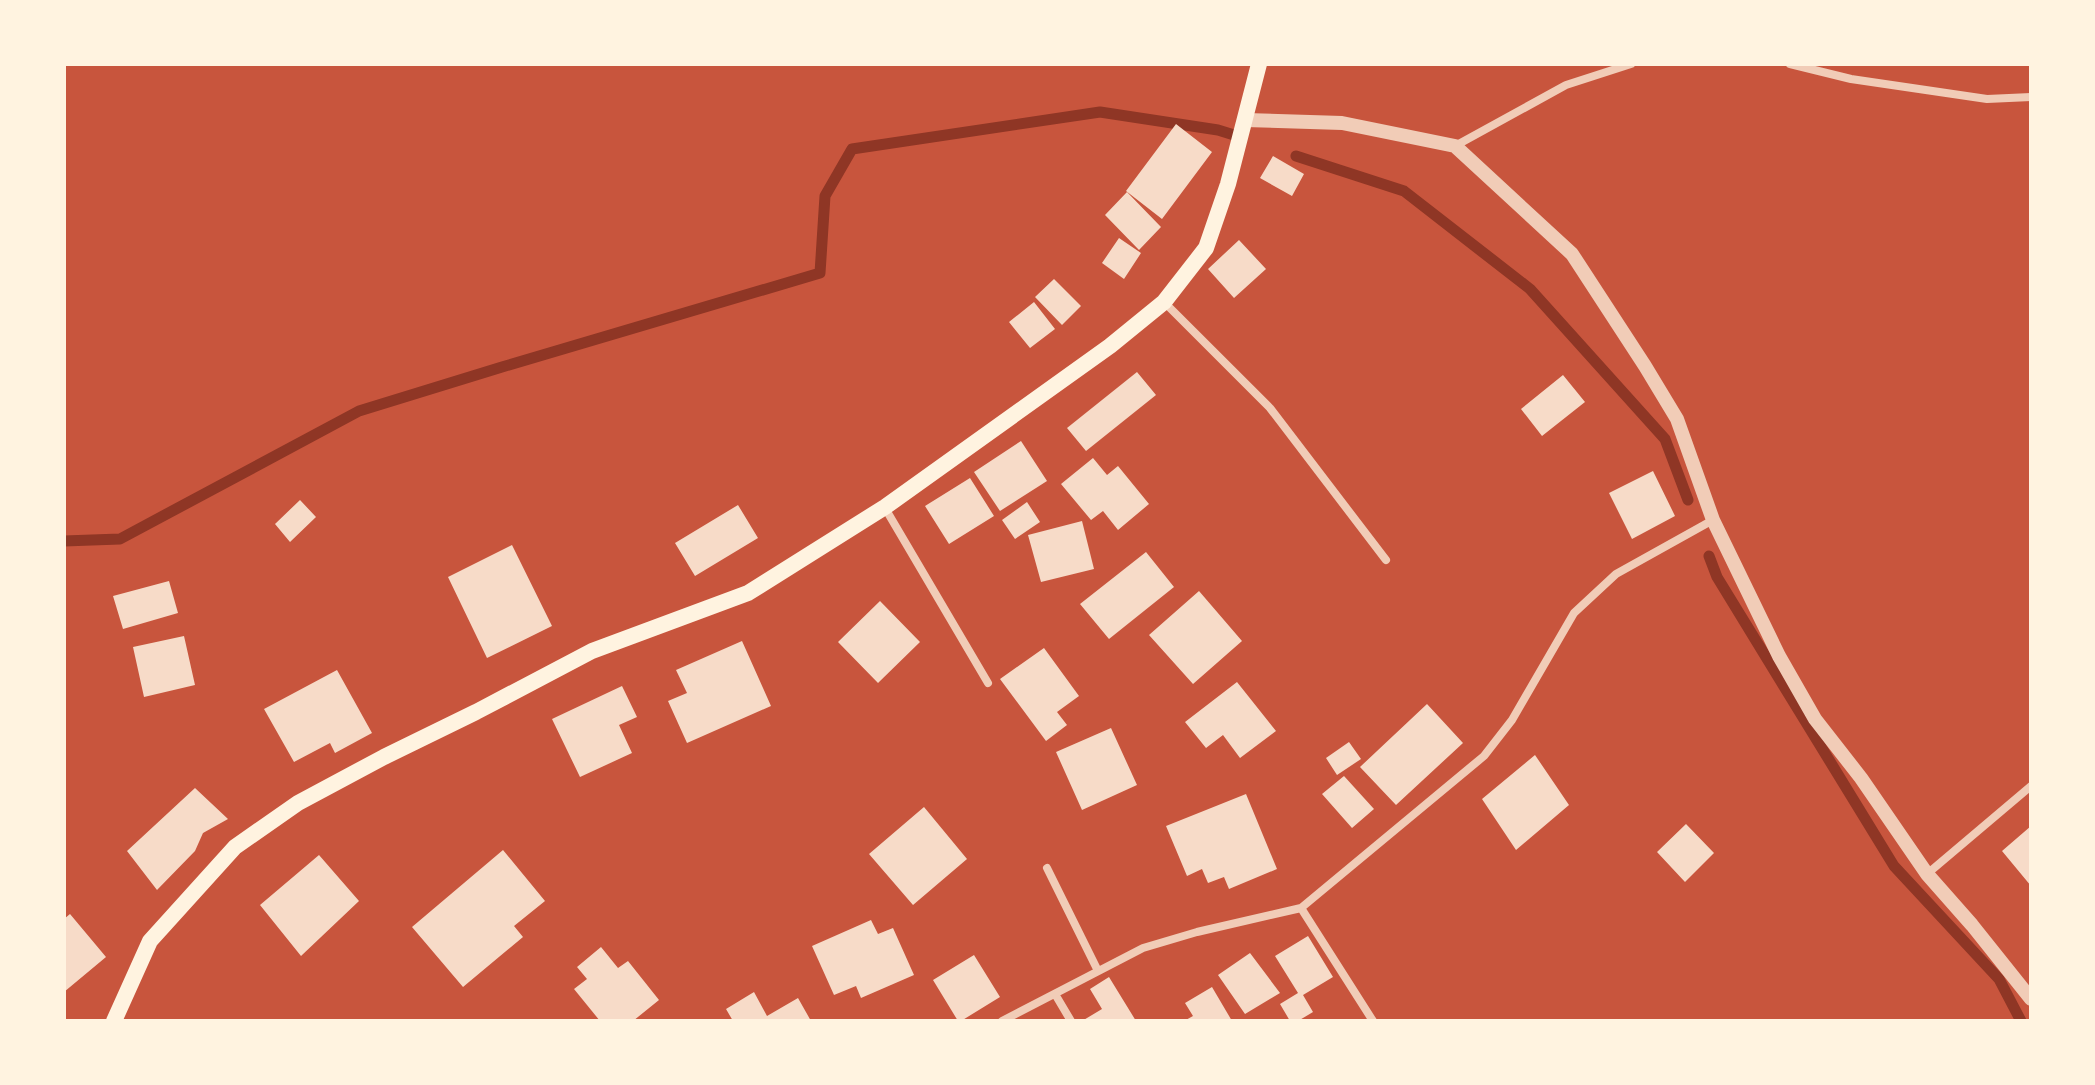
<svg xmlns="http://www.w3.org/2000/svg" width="2095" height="1085" viewBox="0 0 2095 1085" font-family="'Work Sans',sans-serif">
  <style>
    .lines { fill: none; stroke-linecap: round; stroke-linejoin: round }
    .stream { stroke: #8f3625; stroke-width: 11 }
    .building { fill: #f7dbc8 }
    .minor { stroke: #f1ccb7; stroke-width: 8 }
    .tertiary { stroke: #f1ccb7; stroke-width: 14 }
    .secondary { stroke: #fff3e0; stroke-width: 16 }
  </style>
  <rect width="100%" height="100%" fill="#c8553d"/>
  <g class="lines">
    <path class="stream" d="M1296 156 1404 191 1530 289 1665 439 1688 500
      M64 541 120 539 359 411 502 367 820 273 825 196 852 149 1100 112 1218 130 1234 135
      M1709 556 1717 577 1894 866 1999 979 2021 1021"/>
  </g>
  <path class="building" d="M1176 124 1212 152 1162 219 1126 191Z
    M1273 156 1304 174 1292 196 1260 178Z
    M1127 192 1161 227 1139 250 1105 215Z
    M1119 238 1141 253 1124 279 1102 263Z
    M1239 240 1266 269 1234 298 1208 269Z
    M1054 279 1081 306 1062 325 1035 297Z
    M1034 302 1055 329 1030 348 1009 322Z
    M1137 372 1156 395 1086 451 1067 428Z
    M1563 375 1585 402 1542 436 1521 409Z
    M1021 441 1047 481 1000 511 974 472Z
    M1093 458 1107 475 1118 466 1149 504 1118 530 1103 511 1091 520 1061 484Z
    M1653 471 1675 516 1632 539 1609 493Z
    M970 478 994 516 949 544 925 506Z
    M300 500 316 517 290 542 275 524Z
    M1027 502 1040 522 1015 539 1002 520Z
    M738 505 758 538 695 576 675 543Z
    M1082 521 1094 569 1041 582 1028 535Z
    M512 545 552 626 487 658 448 577Z
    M1146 552 1174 587 1109 639 1080 604Z
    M169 581 178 613 123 629 113 596Z
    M1199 591 1242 641 1193 684 1149 635Z
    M880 601 920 642 878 683 838 642Z
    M184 636 195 685 144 697 133 647Z
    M742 641 771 706 687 743 668 701 687 693 676 670Z
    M1044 648 1079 696 1057 712 1067 725 1046 741 1000 679Z
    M337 670 372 733 335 753 330 743 294 762 264 709Z
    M1237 682 1276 731 1240 758 1223 735 1206 748 1185 722Z
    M622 686 637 717 619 725 632 753 580 777 552 719Z
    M1427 704 1463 743 1396 805 1360 767Z
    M1111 728 1137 785 1082 810 1056 752Z
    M1349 742 1361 759 1337 775 1326 758Z
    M1535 755 1569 805 1516 850 1482 799Z
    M1344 776 1374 809 1352 828 1322 794Z
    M195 788 228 819 203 833 195 851 157 890 127 851Z
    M1246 794 1277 869 1229 889 1224 877 1208 883 1202 869 1187 876 1166 826Z
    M924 807 967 859 913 905 869 854Z
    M1686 824 1714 853 1685 882 1657 852Z
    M2031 826V886L2002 851Z
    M503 850 545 901 514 926 523 937 463 987 412 927Z
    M319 855 359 901 301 956 260 905Z
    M70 914 106 957 64 992V919Z
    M871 920 878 934 893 928 914 975 861 998 856 986 834 995 812 946Z
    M1308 936 1333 977 1303 995 1313 1012 1298 1021H1290L1280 1004 1298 993 1275 956Z
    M601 947 618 968 628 961 659 1000 633 1021H600L574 989 587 979 577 967Z
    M1250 953 1280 993 1245 1014 1218 975Z
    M974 955 1000 997 961 1021H958L933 980Z
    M1109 977 1136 1021H1082L1102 1009 1090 989Z
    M1212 987 1232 1021H1184L1193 1016 1185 1003Z
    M754 992 767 1016 798 998 811 1021H733L726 1009Z"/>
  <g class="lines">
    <path class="minor" d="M1790 64 1851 79 1987 99 2031 97
      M1455 146 1566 85 1631 64
      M1164 302 1270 408 1386 560
      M885 508 988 683
      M1047 868 1098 971
      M1927 874 2031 786
      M1301 908 1373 1021
      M1055 994 1071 1021
      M1002 1021 1143 948 1197 932 1301 908 1484 756 1512 720 1574 613 1616 574 1713 520"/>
    <path class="tertiary" d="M1245 120 1342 123 1455 146 1572 254 1645 366 1677 419 1713 520 1779 656 1815 719 1861 778 1927 874 1972 925 2031 999"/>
    <path class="secondary" d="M114 1021 150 941 235 847 298 803 384 757 476 712 592 651 748 593 885 507 1110 346 1164 302 1206 248 1228 184 1259 64"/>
  </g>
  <rect width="2095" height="1085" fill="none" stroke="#fff3e0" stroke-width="132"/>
</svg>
